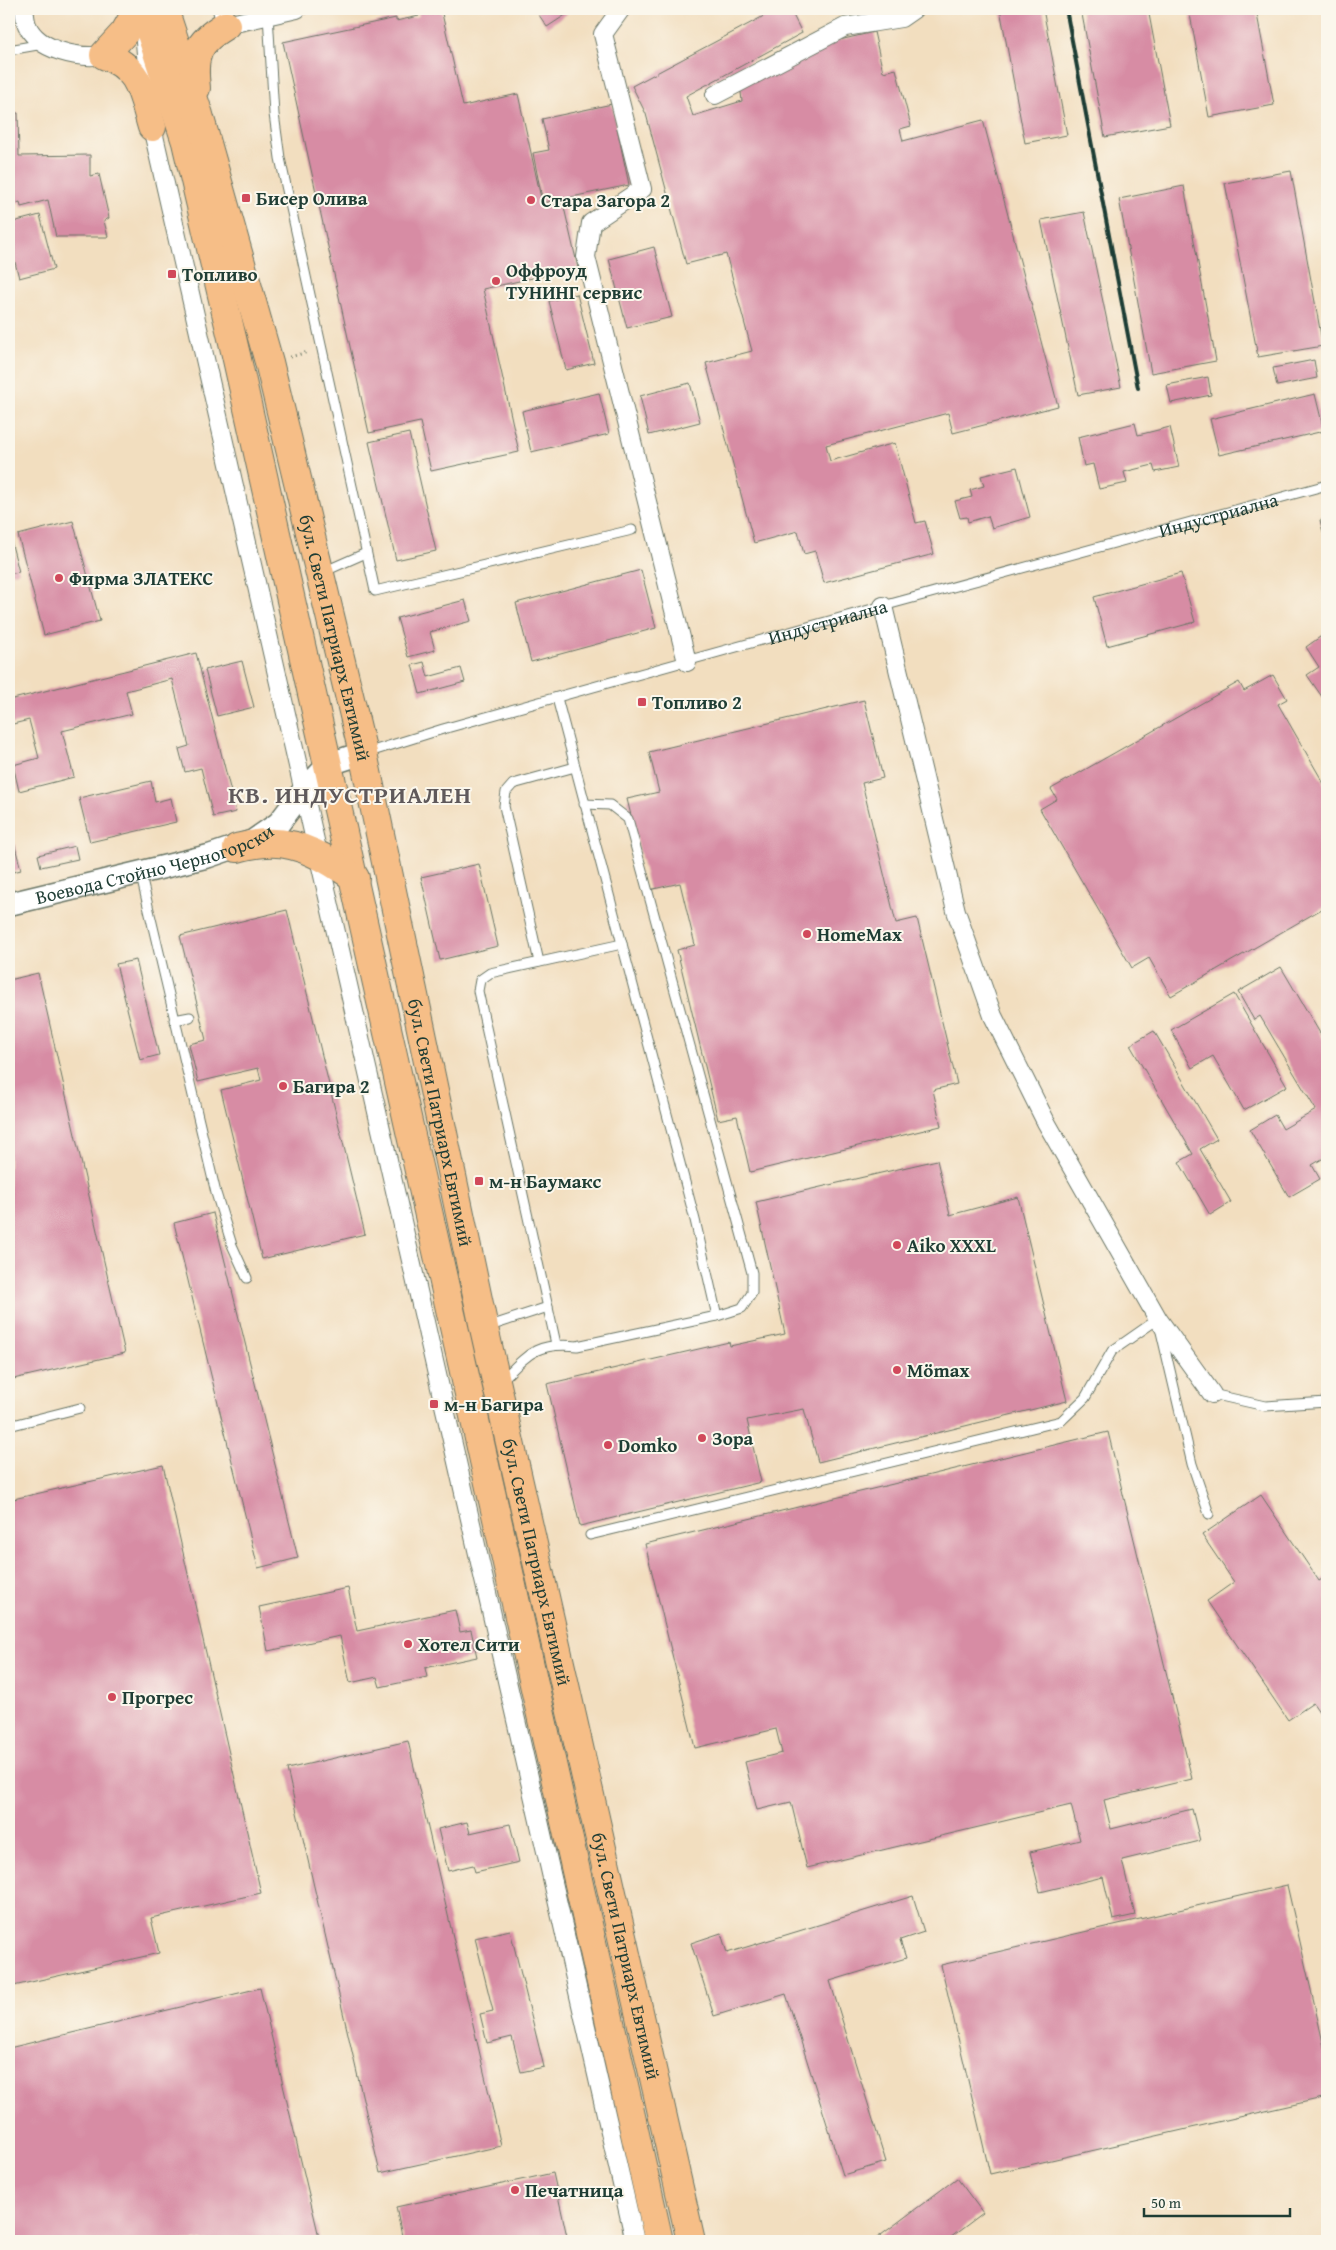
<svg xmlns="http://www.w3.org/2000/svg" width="1336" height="2250" viewBox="0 0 1336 2250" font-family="'Gentium Book Plus',serif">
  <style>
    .building { fill: #d78ca4 }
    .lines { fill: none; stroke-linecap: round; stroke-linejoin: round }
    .service-casing { stroke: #697565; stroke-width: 11 }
    .minor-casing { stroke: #697565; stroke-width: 20 }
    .tertiary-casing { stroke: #697565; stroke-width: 25 }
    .primary-casing { stroke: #697565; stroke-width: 30 }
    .path { stroke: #697565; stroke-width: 3; stroke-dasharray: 1 4; stroke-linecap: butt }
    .service { stroke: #fff; stroke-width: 9 }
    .minor { stroke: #fff; stroke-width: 18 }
    .tertiary { stroke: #fff; stroke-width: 22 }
    .primary { stroke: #f6be87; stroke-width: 28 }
    .rail { stroke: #1f3d34; stroke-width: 4 }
    .poi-dot { fill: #d1495b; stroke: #fbf7ec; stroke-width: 2 }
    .labels { text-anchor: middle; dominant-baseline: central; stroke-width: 4; stroke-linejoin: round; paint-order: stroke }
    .poi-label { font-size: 19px; font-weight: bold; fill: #1f3d34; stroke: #fbf7ec; text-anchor: start }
    .street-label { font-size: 19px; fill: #1f3d34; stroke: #fbf7ec }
    .district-label { font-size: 24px; font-weight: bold; letter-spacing: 1px; fill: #5f595b; stroke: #fbf7ec }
  </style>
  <rect width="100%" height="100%" fill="#fbf7ec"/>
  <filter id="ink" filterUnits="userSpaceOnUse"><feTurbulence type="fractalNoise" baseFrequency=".02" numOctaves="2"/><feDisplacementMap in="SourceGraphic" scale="10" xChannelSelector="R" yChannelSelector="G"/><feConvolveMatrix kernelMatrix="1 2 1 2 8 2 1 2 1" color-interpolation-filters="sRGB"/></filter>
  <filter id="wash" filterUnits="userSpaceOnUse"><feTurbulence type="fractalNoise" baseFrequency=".0096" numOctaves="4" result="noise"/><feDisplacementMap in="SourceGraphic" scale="20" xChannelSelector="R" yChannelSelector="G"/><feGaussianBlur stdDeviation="1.12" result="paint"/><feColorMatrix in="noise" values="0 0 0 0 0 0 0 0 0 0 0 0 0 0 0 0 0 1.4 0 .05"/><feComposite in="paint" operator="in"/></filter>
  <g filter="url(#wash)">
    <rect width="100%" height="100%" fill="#f2debf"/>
    <g id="blocks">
      <path class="building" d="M417 9H441L463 106 518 94 543 207 563 203 578 268 483 289 519 452 431 471 420 422 369 433 283 42 396 18V21L419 16Z
        M535 9H564L567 14 547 27Z
        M777 9H790L802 33 686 96 693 116 742 101 740 84 818 45 874 32 883 72 896 69 911 126 900 129 903 141 983 120 1058 406 953 433 948 413 826 445 830 461 895 443 916 523 925 521 934 554 824 583 815 551 804 554 798 531 754 543 706 363 752 351 726 254 686 264 646 114 632 86Z
        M1000 9H1043L1067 135 1025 143Z
        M1081 9H1148L1170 125 1105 137Z
        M1189 9H1256L1274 105 1209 117Z
        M612 104 629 185 543 203 533 153 549 150 542 119Z
        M9 113H18L19 156 90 155V176L99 174 109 218 104 221 108 237H56L48 200 21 207 20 202 9 205Z
        M1291 171 1323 346 1258 357 1225 183Z
        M1184 186 1216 361 1151 373 1119 199Z
        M1084 212 1121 387 1078 395 1041 220Z
        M40 215 54 269 19 278 9 239V223Z
        M654 247 672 317 627 328 609 259Z
        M577 294 594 363 566 370 549 301Z
        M1314 360 1317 378 1277 386 1273 368Z
        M1208 377 1211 395 1171 403 1167 385Z
        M690 383 700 422 649 435 640 396Z
        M599 393 609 434 531 452 522 411Z
        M1315 394 1324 431 1219 455 1210 419Z
        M1135 423 1138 435 1170 427 1179 467 1155 472 1153 465 1124 472 1127 483 1099 489 1093 464 1084 466 1078 437Z
        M409 433 436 551 396 560 369 442Z
        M1017 467 1030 517 992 528 988 516 968 522 967 517 960 518 955 501 972 497 970 490 984 486 981 476Z
        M1327 519V548L1320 520Z
        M73 521 100 621 44 635 18 535Z
        M9 541H11L19 572 9 574Z
        M641 570 656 628 531 662 516 603Z
        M1181 573 1195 622 1107 646 1094 597Z
        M465 600 471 621 430 632 435 650 408 657 397 618Z
        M1327 632V704L1307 675 1319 667 1306 647Z
        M196 653 236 812 213 817 201 768 185 772 179 749 189 746 172 679 126 691 132 714 62 731 74 777 19 791 13 765 39 758 29 720 9 725V700Z
        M242 661 254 707 217 716 205 670Z
        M424 662 428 677 461 668 465 682 420 694 412 665Z
        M1273 675 1287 699 1278 704 1327 789V906L1171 996 1149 958 1132 968 1040 809 1057 799 1051 789 1239 682 1244 691Z
        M864 700 883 778 862 783 896 923 917 918 957 1084 933 1090 941 1126 750 1172 737 1116 718 1120 677 950 695 945 680 883 649 890 627 799 659 792 649 752Z
        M151 781 155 802 171 798 176 822 90 842 79 798Z
        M9 823 21 870 9 873Z
        M75 846 78 859 41 867 38 855Z
        M479 864 498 946 440 960 421 877Z
        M287 910 365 1234 262 1259 221 1090 261 1080 258 1068 198 1082 189 1044 206 1040 180 936Z
        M136 960 159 1055 140 1060 116 964Z
        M1281 967 1327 1045V1156L1312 1165 1320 1179 1289 1197 1250 1130 1275 1115 1283 1129 1316 1110 1260 1016 1254 1020 1238 992Z
        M38 973 125 1353 9 1380V980Z
        M1234 994 1287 1086 1244 1110 1213 1056 1192 1068 1171 1030Z
        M1154 1031 1217 1139 1200 1149 1231 1202 1210 1215 1179 1162 1193 1154 1130 1045Z
        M937 1160 950 1215 1018 1197 1067 1401 818 1462 804 1409 747 1420 761 1482 580 1526 547 1384 729 1342 730 1346 785 1334 756 1202Z
        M213 1213 298 1558 258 1568 174 1223Z
        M1108 1432 1192 1779 1104 1800 1111 1829 1192 1809 1200 1841 1122 1860 1135 1915 1113 1920 1103 1877 1040 1892 1030 1852 1080 1840 1071 1805 807 1868 791 1802 757 1810 745 1762 782 1753 776 1729 695 1748 645 1544Z
        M163 1465 261 1893 151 1918 159 1953 9 1987V1500Z
        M1261 1495 1319 1581 1327 1576V1716L1324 1719 1313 1703 1288 1720 1207 1601 1234 1582 1202 1535Z
        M348 1588 357 1631 455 1610 460 1632 471 1630 477 1657 425 1668 427 1677 380 1687 377 1677 350 1683 340 1636 268 1651 259 1607Z
        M408 1741 501 2146 380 2173 287 1769Z
        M467 1822 470 1833 510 1824 519 1862 475 1872 473 1865 448 1871 438 1829Z
        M1287 1885 1327 2060V2097L990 2174 941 1965Z
        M913 1896 924 1932 900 1940 906 1958 830 1981 886 2162 843 2175 786 1994 714 2016 691 1943 721 1933 727 1953Z
        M510 1930 544 2067 521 2072 512 2037 487 2043 480 2014 493 2011 475 1938Z
        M260 1988 320 2241H9V2048Z
        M553 2173 568 2241H403L396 2207Z
        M957 2178 983 2213 946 2241H873Z"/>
    </g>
  </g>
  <g filter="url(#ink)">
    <use href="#blocks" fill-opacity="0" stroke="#697565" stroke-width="1"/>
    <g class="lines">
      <defs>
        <g id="service">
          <path d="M268 15 274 114 280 158 375 591 632 530"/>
          <path d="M9 50 43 44"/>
          <path d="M323 572 366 553"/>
          <path d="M557 698 695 1220 717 1316"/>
          <path id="s1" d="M366 753 443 729 883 606 1327 485"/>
          <path d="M140 872 216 1193 232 1245 247 1278"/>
          <path d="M539 962 504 806 506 792 513 784 575 767"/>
          <path d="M174 1020 190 1017"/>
          <path d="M487 1327 548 1307"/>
          <path d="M556 1344 478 991 480 980 490 973 622 944"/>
          <path d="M501 1381C528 1354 536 1342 577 1346L717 1316 742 1308 752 1293V1273L628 819 610 805 584 804"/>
          <path d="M1212 1394 1265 1406 1327 1402"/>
          <path d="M9 1426 80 1408"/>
          <path d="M590 1535 1061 1421 1085 1398 1112 1351 1158 1319 1192 1464 1209 1514"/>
        </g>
        <path id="minor" d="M24 9C25 13 25 20 27 25 38 51 80 59 104 55
          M222 9 226 25 297 9
          M621 9 603 34 642 189 591 223 586 257 687 662
          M145 42 152 127 635 2241
          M715 95 845 27 901 18 914 9
          M883 606 956 911 993 1016 1046 1122 1158 1319 1212 1394"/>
        <g id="tertiary">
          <path id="s2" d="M9 904 209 856 253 841 279 823 304 790 329 764 363 753"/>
        </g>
        <g id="primary">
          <path d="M138 9 125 32 104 55C141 68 142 94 152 127"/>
          <path d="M143 9 186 142 236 355 659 2241"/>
          <path id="s3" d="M164 9 199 115 269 362 363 753 484 1328 691 2241"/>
          <path d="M196 88C192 55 197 42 226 25"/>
          <path d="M237 848C246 846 257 843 267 843 299 841 330 860 355 878"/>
        </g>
      </defs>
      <use href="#service" class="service-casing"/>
      <use href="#minor" class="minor-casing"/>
      <use href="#tertiary" class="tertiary-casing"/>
      <use href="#primary" class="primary-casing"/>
      <path class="path" d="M290 357 308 352"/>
      <use href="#service" class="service"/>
      <use href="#minor" class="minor"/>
      <use href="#tertiary" class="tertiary"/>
      <use href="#primary" class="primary"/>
      <path class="rail" d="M1066 9 1138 388
        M1325 9 1327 18"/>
    </g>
  </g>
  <g class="poi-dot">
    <rect x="241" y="193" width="10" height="10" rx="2.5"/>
    <circle cx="531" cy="200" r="5"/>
    <rect x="167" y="269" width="10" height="10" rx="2.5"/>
    <circle cx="496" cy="281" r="5"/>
    <circle cx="59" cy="578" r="5"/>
    <rect x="637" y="697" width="10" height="10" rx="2.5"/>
    <circle cx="807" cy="934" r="5"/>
    <circle cx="283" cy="1086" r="5"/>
    <rect x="474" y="1176" width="10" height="10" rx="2.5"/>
    <circle cx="897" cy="1245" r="5"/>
    <circle cx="897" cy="1370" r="5"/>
    <rect x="429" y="1399" width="10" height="10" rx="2.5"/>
    <circle cx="702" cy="1438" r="5"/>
    <circle cx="608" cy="1445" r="5"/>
    <circle cx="408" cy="1644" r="5"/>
    <circle cx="112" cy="1697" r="5"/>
    <circle cx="515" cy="2190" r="5"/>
  </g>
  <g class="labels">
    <g class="poi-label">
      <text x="256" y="198">Бисер Олива</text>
      <text x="541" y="200">Стара Загора 2</text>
      <text x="506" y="270">Оффроуд<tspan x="506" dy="22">ТУНИНГ сервис</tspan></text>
      <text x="182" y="274">Топливо</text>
      <text x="69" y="578">Фирма ЗЛАТЕКС</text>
      <text x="652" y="702">Топливо 2</text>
      <text x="817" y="934">HomeMax</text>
      <text x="293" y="1086">Багира 2</text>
      <text x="489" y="1181">м-н Баумакс</text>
      <text x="907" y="1245">Aiko XXXL</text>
      <text x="907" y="1370">Mömax</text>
      <text x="444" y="1404">м-н Багира</text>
      <text x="712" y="1438">Зора</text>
      <text x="618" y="1445">Domko</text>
      <text x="418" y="1644">Хотел Сити</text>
      <text x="122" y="1697">Прогрес</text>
      <text x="525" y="2190">Печатница</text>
    </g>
    <g class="street-label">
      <text stroke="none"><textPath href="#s1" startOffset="885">Индустриална</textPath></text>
      <text stroke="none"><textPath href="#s1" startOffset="480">Индустриална</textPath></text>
      <text stroke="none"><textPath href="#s3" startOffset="652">бул. Свети Патриарх Евтимий</textPath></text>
      <text stroke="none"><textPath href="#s2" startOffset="151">Воевода Стойно Черногорски</textPath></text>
      <text stroke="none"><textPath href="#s3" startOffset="1148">бул. Свети Патриарх Евтимий</textPath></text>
      <text stroke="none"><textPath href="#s3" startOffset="1598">бул. Свети Патриарх Евтимий</textPath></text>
      <text stroke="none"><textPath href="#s3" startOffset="2002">бул. Свети Патриарх Евтимий</textPath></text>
    </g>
    <g class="district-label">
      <text x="350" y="794">КВ. ИНДУСТРИАЛЕН</text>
    </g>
  </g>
  <rect width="1336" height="2250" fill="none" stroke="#fbf7ec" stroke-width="30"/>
  <path d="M1144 2208v8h146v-8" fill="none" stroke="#1f3d34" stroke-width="2.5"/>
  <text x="1151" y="2208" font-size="15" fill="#1f3d34" stroke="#fbf7ec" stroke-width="4" paint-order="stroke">50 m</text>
</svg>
